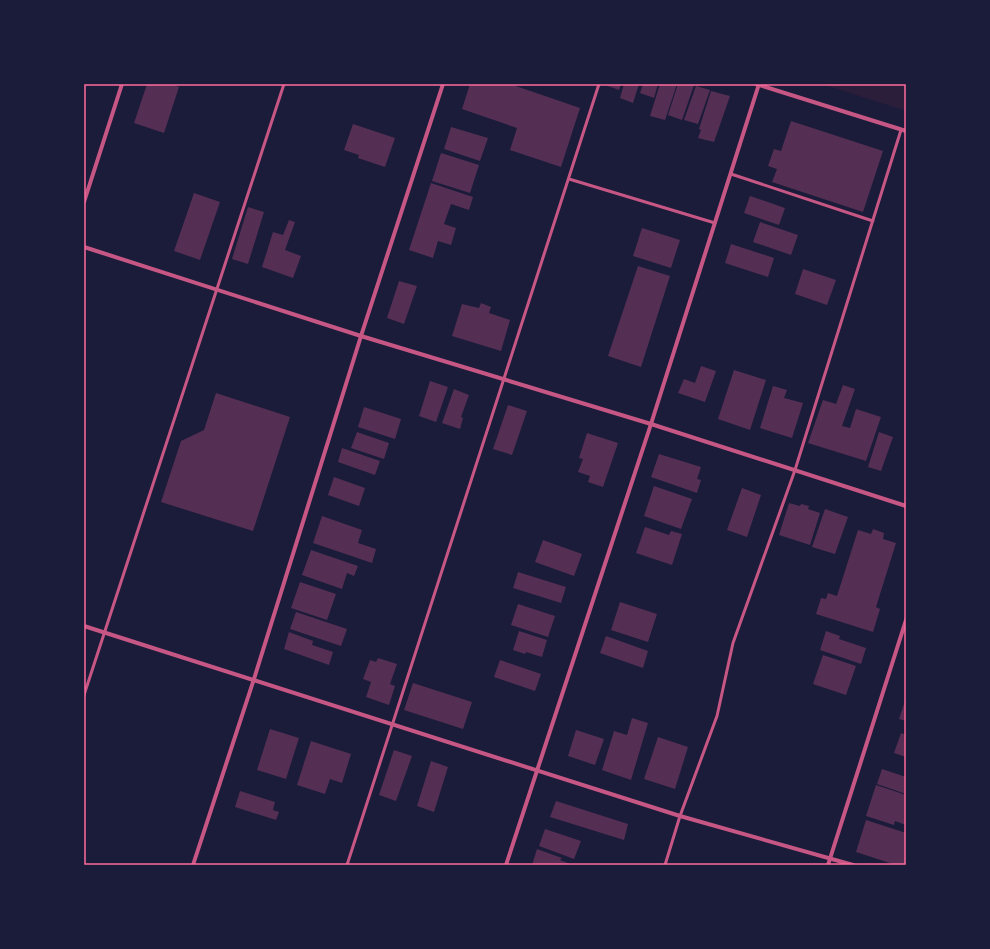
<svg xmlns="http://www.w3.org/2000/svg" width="990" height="949" viewBox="0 0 990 949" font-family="'Golos Text',sans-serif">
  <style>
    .green { fill: #2a1e3b }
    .building { fill: #542f53 }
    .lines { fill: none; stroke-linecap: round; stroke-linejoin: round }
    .service { stroke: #c65784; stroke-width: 3 }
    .minor { stroke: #c65784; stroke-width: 4 }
    .neatline { fill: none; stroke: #ff6b9d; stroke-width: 1.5 }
  </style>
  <rect width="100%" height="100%" fill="#1b1b3a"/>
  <path class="green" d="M829 84H906V111L828 86Z"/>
  <path class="building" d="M147 84H171L179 87 164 133 134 123Z
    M470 84H510L580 108 561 167 510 150 517 128 462 109Z
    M605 84H621L619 90 605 85Z
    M624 84H639L633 103 620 98Z
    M643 84H658L654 98 640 93Z
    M660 84H677L665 120 650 116Z
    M678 84H689L694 85 682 120 668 115Z
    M696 86 710 90 698 124 684 120Z
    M711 91 730 96 714 142 698 138 701 130 699 129Z
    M791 121 883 151 863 212 772 182 777 169 768 166 774 149 781 151Z
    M353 124 395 138 385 167 358 158 359 155 344 150Z
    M451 127 488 138 480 161 444 149Z
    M441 153 479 165 470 193 432 181Z
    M431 183 473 197 469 210 451 204 444 224 456 228 451 245 438 241 433 258 409 250Z
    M194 193 220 202 200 260 174 251Z
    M750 196 785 208 779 225 744 213Z
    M248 207 264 212 248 264 232 259Z
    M289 220 295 222 285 250 301 256 293 278 262 267 273 232 283 235Z
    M760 222 798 235 791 255 753 242Z
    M642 228 680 240 671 268 633 256Z
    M731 244 774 258 768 277 725 263Z
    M638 266 670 276 641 367 608 356Z
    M803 269 836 280 827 305 795 294Z
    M399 281 417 286 404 324 387 318Z
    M481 303 491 307 489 313 510 320 501 351 452 336 462 304 479 308Z
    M701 366 716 371 705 402 678 393 684 379 695 383Z
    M734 370 766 380 750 430 718 419Z
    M430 381 448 387 436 422 419 416Z
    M843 385 855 389 842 426 850 428 856 409 881 417 866 461 808 443 823 400 836 404Z
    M773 386 787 390 784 398 803 403 792 438 760 428Z
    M454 389 469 395 461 417 463 418 460 429 442 423Z
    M216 393 290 417 253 531 161 502 181 441 204 430Z
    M508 405 527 411 512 455 493 449Z
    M364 407 401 419 395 439 358 427Z
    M357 432 389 443 384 459 351 448Z
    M879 432 893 437 881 471 868 467Z
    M587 433 618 443 603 487 588 482 590 476 578 472 583 459 579 458Z
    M342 448 380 461 375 475 338 462Z
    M659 454 701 467 697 479 701 480 697 493 651 477Z
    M334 477 365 488 359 506 328 495Z
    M654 486 692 499 681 529 644 516Z
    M742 488 761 495 747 537 727 530Z
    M789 503 800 506 801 504 809 506 808 509 820 513 810 545 779 535Z
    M825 509 848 517 835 554 812 547Z
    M322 516 362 530 358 543 376 549 372 563 313 543Z
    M645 527 669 535 671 531 682 534 672 565 636 553Z
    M873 529 884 533 883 539 896 543 876 607 880 609 873 632 816 614 821 598 826 599 828 593 837 596 858 530 871 534Z
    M543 540 582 554 574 576 535 562Z
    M311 550 358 566 354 576 347 573 342 589 302 575Z
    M518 572 566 587 561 603 513 588Z
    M300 582 336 594 327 620 291 608Z
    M620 602 657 614 648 642 611 630Z
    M518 604 555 616 548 637 511 625Z
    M296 612 347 629 341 646 290 629Z
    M519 631 547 640 542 657 526 652 525 654 513 650Z
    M826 631 840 636 839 639 866 648 861 664 820 650Z
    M289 632 313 641 312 645 333 652 329 665 284 649Z
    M606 636 648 651 643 668 600 653Z
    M823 655 856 666 846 695 813 684Z
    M378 658 397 664 390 684 395 686 389 705 366 697 371 682 363 679 370 660 376 662Z
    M500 660 541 674 535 691 494 677Z
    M413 683 472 702 463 729 404 710Z
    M906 698V721L899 719Z
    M632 718 648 723 631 780 602 770 614 731 627 735Z
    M270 729 299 738 286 779 257 770Z
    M576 730 604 739 595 765 568 756Z
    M901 733 906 735V757L894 753Z
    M658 737 688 747 675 789 644 779Z
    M311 741 351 754 342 783 330 779 325 794 297 785Z
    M394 750 412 756 396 801 379 795Z
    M431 761 448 767 434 812 417 806Z
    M882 769 906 777V794L877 784Z
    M876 785 906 795V825L895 821 894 825 866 816Z
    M240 791 275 802 273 810 279 812 276 820 235 807Z
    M556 801 628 824 624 840 550 817Z
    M866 820 906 833V865H896L856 852Z
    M545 829 581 841 574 859 539 846Z
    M537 849 562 858 560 860 573 865H532Z"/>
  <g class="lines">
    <path class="service" d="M731 174 873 221
      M569 179 715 223
      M84 695 284 84
      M347 865 599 84
      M665 865 680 816 717 716 733 643 795 470 901 130"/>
    <path class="minor" d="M756 84 906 131
      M84 202 122 84
      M84 247 361 336 651 424 906 506
      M84 626 680 816 853 865
      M193 865 254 679 361 336 443 84
      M506 865 651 424 759 84
      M828 865 906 620"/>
  </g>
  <rect width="990" height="949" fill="none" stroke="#1b1b3a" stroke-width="170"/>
  <rect x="85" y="85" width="820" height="779" class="neatline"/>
</svg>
